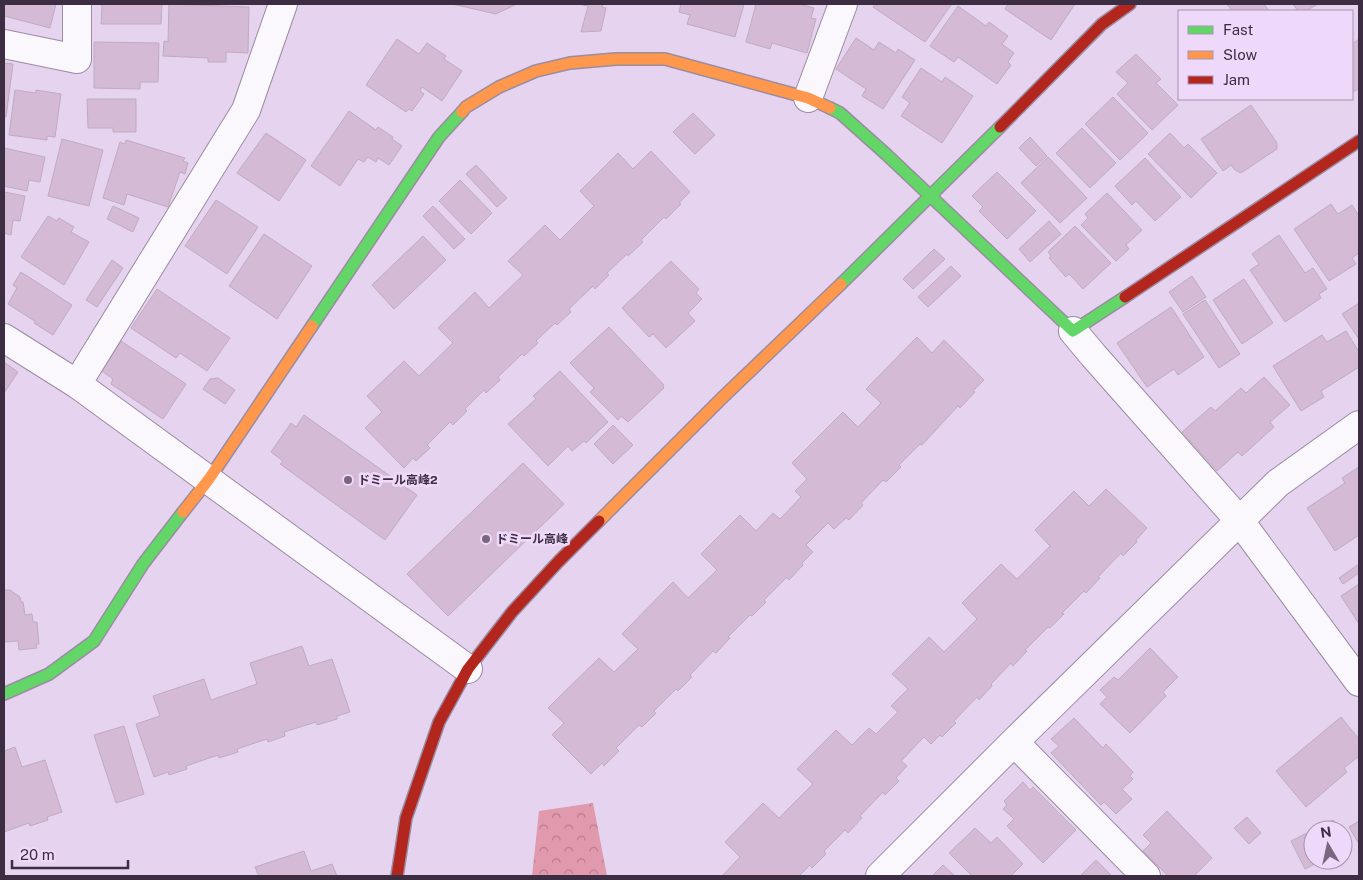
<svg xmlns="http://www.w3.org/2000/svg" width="1363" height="880" viewBox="0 0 1363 880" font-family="'Public Sans','Noto Sans JP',sans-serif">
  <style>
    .forest { fill: url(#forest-crowns) }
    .building { fill: #d4bad5; stroke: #beacc1 }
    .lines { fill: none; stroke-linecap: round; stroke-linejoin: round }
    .street-casing { stroke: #9a8ca1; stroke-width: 30 }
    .fast-casing { stroke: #9a8ca1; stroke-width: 14 }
    .slow-casing { stroke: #9a8ca1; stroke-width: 14 }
    .jam-casing { stroke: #9a8ca1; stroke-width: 14 }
    .street { stroke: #fbf8fd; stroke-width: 28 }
    .fast { stroke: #63d668; stroke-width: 11 }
    .slow { stroke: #ff974d; stroke-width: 11 }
    .jam { stroke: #b3261e; stroke-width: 11 }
    .poi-dot { fill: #78677f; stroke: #efd9fa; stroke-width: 2 }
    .labels { text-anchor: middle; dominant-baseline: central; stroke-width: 5; stroke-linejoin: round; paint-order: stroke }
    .poi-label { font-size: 12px; font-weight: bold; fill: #3c2d43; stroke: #efd9fa; text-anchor: start }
  </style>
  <defs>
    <pattern id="forest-crowns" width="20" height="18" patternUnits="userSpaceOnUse" patternTransform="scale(1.25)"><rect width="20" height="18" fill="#e099ad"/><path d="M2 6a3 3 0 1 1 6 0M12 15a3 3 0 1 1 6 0" fill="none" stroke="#b77d8e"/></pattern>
  </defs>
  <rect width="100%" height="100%" fill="#e6d3ef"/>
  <path class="forest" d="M593 803 607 876H532L539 811Z"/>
  <path class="building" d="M4 4H56L50 28 4 16Z
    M102 4H162L161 24H101Z
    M169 4 249 7 248 53 226 52V62H208V58L163 56 164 41 168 42Z
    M452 4H517L496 14Z
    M578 4H603L602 7 606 8 601 31 581 32 588 6Z
    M681 4H744L735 37 687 24 690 15 679 12Z
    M756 4H799L814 8 811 18 816 19 807 53 772 43 770 49 746 42Z
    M876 4H950L951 5 925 42 873 7Z
    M1008 4H1075L1051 40 1005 9Z
    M1227 4H1264L1269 11H1232Z
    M1293 4H1318L1306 11H1298Z
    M958 6 986 26 989 22 1008 36 1002 44 1014 53 1008 62 1011 65 997 84 958 57 954 62 930 46Z
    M856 38 874 50 879 42 896 53 898 49 915 60 883 109 862 96 866 89 836 69Z
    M397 39 419 54 427 43 446 56 444 59 462 71 442 101 422 87 420 91 424 94 412 111 409 109 406 112 366 85Z
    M1359 39V88L1352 93V44Z
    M94 42 159 43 158 82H140V89L94 88Z
    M1136 54 1161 79 1156 83 1178 105 1152 130 1117 94 1128 83 1116 72Z
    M4 63 13 64 6 117H4Z
    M921 68 942 82 945 77 973 96 942 143 901 116 910 103 902 97Z
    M15 90 36 93V90L61 94 55 137 47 136V140L9 135Z
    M1113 97 1148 133 1120 160 1085 124Z
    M87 99H136V132H113V128H88Z
    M1251 105 1277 143V149L1241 173 1235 170 1231 165 1223 171 1201 139Z
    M349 111 376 130 378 127 393 137 392 139 402 146 389 165 378 158 376 162 368 157 364 162 358 159 340 186 311 166Z
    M693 113 715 135 695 154 673 132Z
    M1082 128 1116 163 1090 188 1056 153Z
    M266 133 306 160 279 201 237 173Z
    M1170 133 1184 148 1188 144 1217 173 1191 198 1148 154Z
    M1030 137 1047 156 1036 166 1019 148Z
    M62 139 103 150 89 206 48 196Z
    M126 140 185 158 183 161 188 163 185 174 180 172 168 207 127 194 124 205 103 198 120 142 125 144Z
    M4 148 45 157 40 182 29 180 27 191 4 186Z
    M651 151 690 192 679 203 681 204 666 219 664 217 641 240 643 242 628 256 627 254 607 273 609 275 595 289 593 286 569 309 571 312 557 325 555 323 536 341 538 343 524 356 522 354 498 377 500 380 486 393 484 390 465 409 467 411 453 425 450 422 427 445 430 448 416 461 413 458 404 468 365 428 382 412 367 396 404 361 419 376 453 343 438 328 475 292 489 308 523 275 508 261 545 225 560 240 594 206 580 191 618 153 633 169Z
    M1048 157 1087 198 1060 223 1021 183Z
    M1145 158 1181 197 1155 221 1136 201 1132 205 1115 186Z
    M476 165 507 198 497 207 466 174Z
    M997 172 1036 211 1007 239 979 211 983 207 972 196Z
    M460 180 492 213 471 234 439 201Z
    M4 192 25 196 20 221 13 220 11 235 4 233Z
    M1107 193 1142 230 1126 245 1129 249 1116 261 1081 225 1088 218 1085 214Z
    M216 200 258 227 227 274 185 246Z
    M1331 204 1338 214 1352 205 1359 216V253L1352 258 1356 264 1329 281 1294 229Z
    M113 206 139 218 133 232 107 219Z
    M433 206 465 239 454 249 423 216Z
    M48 216 57 221 59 218 74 227 71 232 89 242 64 285 21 257Z
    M1049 221 1061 234 1030 262 1019 249Z
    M1075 226 1111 263 1083 289 1069 274 1066 277 1049 258 1051 256 1048 252Z
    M264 234 312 266 277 319 229 286Z
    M1279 235 1305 273 1313 268 1327 289 1319 294 1321 298 1285 322 1250 270 1259 264 1252 254Z
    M423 236 446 260 394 309 372 285Z
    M934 249 945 259 913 289 903 279Z
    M112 260 123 268 97 307 86 300Z
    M671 261 699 289 696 293 702 299 688 313 695 321 666 348 653 334 649 337 622 308Z
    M951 266 961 276 928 307 918 297Z
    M21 272 72 305 53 335 34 323 36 322 8 304 17 288 13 285Z
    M1192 276 1206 297 1183 312 1169 292Z
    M1244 279 1273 323 1242 344 1213 300Z
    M157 289 230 338 207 371 180 353 176 358 131 328Z
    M1205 300 1240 354 1219 368 1183 314Z
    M1359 303V339L1342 314Z
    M1171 307 1204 357 1178 375 1174 369 1147 387 1117 343Z
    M609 327 664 385 663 387 664 388 628 422 621 416 618 420 590 392 594 388 570 363Z
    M1346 331 1359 352V367L1321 391 1324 397 1301 411 1273 366 1322 335 1327 342Z
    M917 337 932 353 944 340 984 380 973 391 975 392 960 408 958 406 922 445 920 444 899 465 901 467 886 482 883 480 861 503 863 505 849 520 846 518 834 529 828 523 806 545 813 552 802 563 803 565 789 580 787 577 764 600 766 602 752 616 750 615 728 637 730 638 716 653 713 651 690 675 692 677 678 691 676 689 654 711 656 713 642 727 639 725 616 748 619 751 604 766 602 763 591 774 552 735 564 723 548 708 599 658 614 672 638 649 622 634 673 582 688 598 717 570 701 554 740 515 756 531 773 513 780 519 801 497 795 491 807 479 792 463 843 412 858 427 881 403 866 389Z
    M121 341 186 384 163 419 111 384 113 379 102 371Z
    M4 362 18 372 4 393Z
    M560 371 608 422 586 443 584 441 572 451 568 446 548 466 508 424 536 399 533 396Z
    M1264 377 1290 405 1270 422 1274 427 1242 456 1238 452 1217 471 1182 432 1211 407 1215 411 1241 388 1246 393Z
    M218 378 235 390 225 404 203 389 210 379Z
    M304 415 417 495 385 540 280 464 283 461 271 452 291 423 296 427Z
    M613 425 633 445 613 464 594 444Z
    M523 463 564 504 448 616 407 574Z
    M1359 467V535L1335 551 1307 508 1345 483 1342 478Z
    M1106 489 1147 528 1136 540 1137 542 1123 556 1121 553 1098 577 1100 578 1086 593 1084 591 1062 613 1064 614 1050 628 1048 627 1025 650 1027 651 1013 666 1011 663 991 684 992 686 979 700 977 697 954 721 956 723 942 737 940 735 931 744 924 737 901 761 907 766 896 778 899 781 885 795 883 792 860 816 862 818 848 833 845 830 824 851 826 854 812 868 810 865 799 876H722L740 857 725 842 763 803 779 818 813 784 797 769 836 730 852 745 869 728 876 734 898 712 891 706 908 689 892 674 929 637 944 652 977 619 962 603 1001 564 1017 579 1050 546 1035 530 1074 491 1089 506Z
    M1359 564V573L1343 584 1339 578Z
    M1359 584V624L1341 596Z
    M4 590H10L20 597 21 602H23L25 615 32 614 33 622H37L39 644H36L37 648 19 650 18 641 4 642Z
    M302 646 309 666 332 659 350 712 337 716V719L317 725 316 722 284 732 285 736 268 742 267 739 237 749 238 752 219 758 218 755 186 766 187 769 169 775 168 772 154 777 136 724 160 716 153 696 204 679 211 700 257 684 250 663Z
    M1150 648 1178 677 1163 692 1166 696 1130 733 1100 704 1107 697 1100 690 1114 677 1118 680Z
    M1341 717 1359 739V756L1344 768 1347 772 1306 807 1276 771Z
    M1074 718 1103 748 1106 744 1133 772 1130 776 1133 779 1122 789 1132 799 1116 814 1104 802 1101 805 1051 753 1059 746 1051 739Z
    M124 726 144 794 116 803 94 735Z
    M15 747 22 767 45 760 62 812 47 817 48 820 30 826 29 823 4 832V751Z
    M1023 782 1030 790 1033 787 1076 830 1043 863 1007 826 1014 819 1003 809 1007 805 1004 801Z
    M1167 811 1212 858 1194 876H1168L1143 851 1151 843 1143 835Z
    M1247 817 1261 833 1249 844 1234 828Z
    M1333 820 1340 830H1313Z
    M1359 821V844L1349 827Z
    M975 828 991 843 997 837 1023 864 1011 876H972L949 853Z
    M1313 830V860H1323L1305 869 1291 841Z
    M304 851 311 871 332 864 337 876H259L255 867Z
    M1096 860 1112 876H1080Z
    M943 865 955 876H932Z"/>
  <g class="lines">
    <defs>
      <path id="street" d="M4 44 77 59V4
        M808 98 843 4
        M1073 331 1093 355 1239 520 1359 682
        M4 338 77 384 468 669
        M77 384 246 110 283 4
        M1014 742 1146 876
        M880 876 1014 742 1278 483 1359 425"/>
      <path id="fast" d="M830 108 840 113 887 155 1073 331 1125 297
        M841 284 1000 127
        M312 326 439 137 462 112
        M4 694 49 674 94 641 143 564 183 512"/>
      <path id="slow" d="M462 112 466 107 499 87 536 71 570 63 616 59H665L808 98 830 108
        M183 512 209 479 312 326
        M599 521 722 398 841 284"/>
      <path id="jam" d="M1000 127 1102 24 1130 4
        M1125 297 1359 141
        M397 876 406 818 439 722 468 669 512 612 558 562 599 521"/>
    </defs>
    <use href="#street" class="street-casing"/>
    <use href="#fast" class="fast-casing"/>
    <use href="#slow" class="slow-casing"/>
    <use href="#jam" class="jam-casing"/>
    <use href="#street" class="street"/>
    <use href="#fast" class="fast"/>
    <use href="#slow" class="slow"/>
    <use href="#jam" class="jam"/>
  </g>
  <g class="poi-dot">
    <circle cx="348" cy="480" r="5"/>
    <circle cx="486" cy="539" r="5"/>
  </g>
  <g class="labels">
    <g class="poi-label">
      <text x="358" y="480">ドミール高峰2</text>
      <text x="496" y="539">ドミール高峰</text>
    </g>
  </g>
  <rect width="1363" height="880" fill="none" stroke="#3c2d43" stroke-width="10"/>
  <rect x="1178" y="10" width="175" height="90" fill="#efd9fa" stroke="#a794b1"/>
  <rect x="1188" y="26" width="25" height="8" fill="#63d668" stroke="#a794b1"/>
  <text x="1223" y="35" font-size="15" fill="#3c2d43">Fast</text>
  <rect x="1188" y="51" width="25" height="8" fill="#ff974d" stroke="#a794b1"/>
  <text x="1223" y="60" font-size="15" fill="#3c2d43">Slow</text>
  <rect x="1188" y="76" width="25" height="8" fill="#b3261e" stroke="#a794b1"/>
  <text x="1223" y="85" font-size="15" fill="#3c2d43">Jam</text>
  <g transform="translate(1328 845) rotate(351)"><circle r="24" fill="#efd9fa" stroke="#a794b1"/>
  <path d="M0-4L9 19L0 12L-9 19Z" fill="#78677f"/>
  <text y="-8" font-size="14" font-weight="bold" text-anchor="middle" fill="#3c2d43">N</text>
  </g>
  <path d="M12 860v8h116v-8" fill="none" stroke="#3c2d43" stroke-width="2.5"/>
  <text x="20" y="860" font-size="15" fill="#3c2d43" stroke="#efd9fa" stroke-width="4" paint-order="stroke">20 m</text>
</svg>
